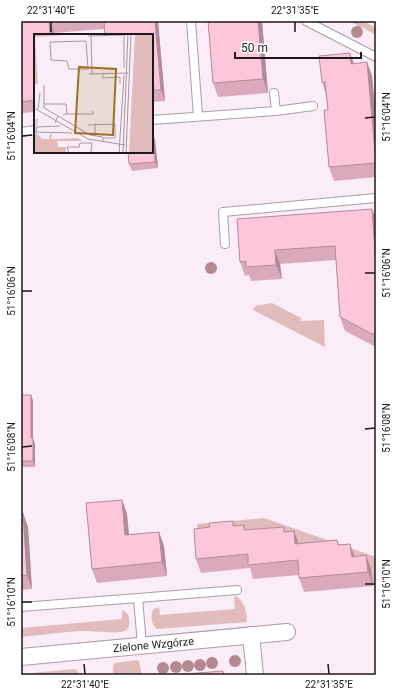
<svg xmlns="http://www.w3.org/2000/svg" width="397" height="696" viewBox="0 0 397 696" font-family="Roboto,sans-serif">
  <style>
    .green { fill: #e2bcbd }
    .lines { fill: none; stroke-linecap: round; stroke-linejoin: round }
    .lane-casing { stroke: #aa9da7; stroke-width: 10 }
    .street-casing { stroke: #aa9da7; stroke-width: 18 }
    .lane { stroke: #fff; stroke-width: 8 }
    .street { stroke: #fff; stroke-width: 16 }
    .tree { fill: #b58992 }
    .wall { fill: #daaabc }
    .shaded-wall { fill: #b18b99 }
    .building { fill: #fdc6db; stroke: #b18b99 }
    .ticks { fill: none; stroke: #1e191d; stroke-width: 1.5 }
    .labels { text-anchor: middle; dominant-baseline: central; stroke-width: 3.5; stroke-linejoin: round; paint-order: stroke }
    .street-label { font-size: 11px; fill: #1e191d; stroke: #fff }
    .inset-road { fill: none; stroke: #a398a0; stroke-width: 1 }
    .view { fill: #9c7120; fill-opacity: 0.15; stroke: #9c7120; stroke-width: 2 }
    .inset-edge { fill: none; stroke: #1e191d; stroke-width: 2 }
    .neatline { fill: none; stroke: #1e191d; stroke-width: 1.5 }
    .ticks-label { font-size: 10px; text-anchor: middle; fill: #1e191d }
  </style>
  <rect width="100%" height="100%" fill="#fbedf8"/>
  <path class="green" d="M350 21H363L376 28V35L362 27 357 37H354L353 35 357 25Z
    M272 303 301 318V321L324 320 325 347 253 310 255 306Z
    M264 518 376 557V585L373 586 199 542 197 524Z
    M236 596C246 603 246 611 247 622L157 629C152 626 150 616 153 610 155 608 157 608 159 607L160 615 235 609 234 597Z
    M122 610C126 612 129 614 129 619 130 624 129 630 124 631 115 634 94 631 83 631 62 632 42 635 21 637V628L122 619Z
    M137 660 139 661 142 675H130L129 674 113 675V666L115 663Z
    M75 669 77 670 79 675H21V674Z"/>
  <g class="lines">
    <defs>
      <path id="lane" d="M191 21 198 116
        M306 21 376 57
        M276 111 313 106
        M152 120 276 111 274 93
        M21 132 35 130
        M225 244 223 212 376 198
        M138 598 237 590
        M21 607 138 598 142 645"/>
      <g id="street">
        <path d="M251 635 255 675"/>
        <path id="s1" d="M21 657 287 632"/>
      </g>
    </defs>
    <use href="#lane" class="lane-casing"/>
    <use href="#street" class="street-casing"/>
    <use href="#lane" class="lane"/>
    <use href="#street" class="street"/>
  </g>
  <g class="tree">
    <circle cx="357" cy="32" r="6"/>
    <circle cx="211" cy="268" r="6"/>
    <circle cx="235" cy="661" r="6"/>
    <circle cx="212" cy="663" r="6"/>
    <circle cx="200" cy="665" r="6"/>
    <circle cx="188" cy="666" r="6"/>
    <circle cx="176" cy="667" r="6"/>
    <circle cx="163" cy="668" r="6"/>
  </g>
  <path class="wall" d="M21 21H158L165 101 152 102V35L104 29 54 33V35H35V112L21 113Z
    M208 21H262L268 93 218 97 213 83Z
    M350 53 354 64 367 62 372 76 376 120V177L334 181 329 167 328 110 326 95 322 82Z
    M153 134 155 140 158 168 132 171 129 164Z
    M372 209 376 220V347L345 331 340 317 336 260 280 264 282 279 251 281 249 275 245 276 240 262Z
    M21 395H31L33 401V439L35 444V467H21Z
    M122 500 127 514 129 535 159 532 164 546 167 576 97 583 92 569Z
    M21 513H23L28 527 32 589 21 590Z
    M244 525 246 530 286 532 294 531 299 543 337 540 339 545 350 544 355 556 371 569 373 586 304 592 299 578V575L253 579 250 568 201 573 196 559 234 526Z"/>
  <path class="shaded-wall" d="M155 21H158L165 101 161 90Z
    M258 21H262L268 93 263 79Z
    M49 22 54 33V35H50Z
    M350 53 355 67 351 64Z
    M367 62 372 76 376 120V164Z
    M153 134 155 140 158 168 155 162Z
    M372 209 376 220V265Z
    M275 250 280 264 282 279 276 265Z
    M31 395 33 401V439L35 444V467L33 461 31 438Z
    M122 500 127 514 130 549 125 535Z
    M23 513 28 527 32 589 27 575Z
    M294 531 299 545 295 544Z
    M159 532 164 546 167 576 162 562Z
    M350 544 355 558 352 557Z
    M366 555 371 569 373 586 368 572Z"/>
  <path class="building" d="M21 21H59L49 22 50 35H35V100L21 102Z
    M104 21H155L161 90H152V35H105Z
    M208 21H258L263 79 213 83Z
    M350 53 351 64 367 62 376 163 329 167 324 110H328L325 82H322L319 56Z
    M152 134H153L155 162 129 164 128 152H152Z
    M372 209 376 265V334H372L340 317 335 246 275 250 276 265 246 267V261L240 262 237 219Z
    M21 395H31V438H33V461H21Z
    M122 500 125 535 159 532 162 562 92 569 86 503Z
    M21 513H23L27 575 21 576Z
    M233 521V526L244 525V530L284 527V532L294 531 295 544 337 540 338 545 350 544 352 557 366 555 368 572 299 578 298 560 248 565V554L196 559 194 529 210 527 209 523Z
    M223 671 224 675H172Z"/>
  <path class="ticks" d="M51 22V32M295 22V32M365 118 375 117M22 136 32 135M365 273H375M22 291H32M365 429 375 428M22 447 32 446M365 584H375M22 602H32M84 664 85 674M328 664 329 674"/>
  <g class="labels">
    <g class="street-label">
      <text stroke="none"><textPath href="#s1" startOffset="133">Zielone Wzgórze</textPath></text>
    </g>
  </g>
  <g transform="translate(34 34)">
    <rect width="119" height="119" fill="#fbedf8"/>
    <path d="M0 0H47L1 3 4 50H0ZM101 0H119V119H95ZM2 85H4L2 98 8 105H15L16 100H18L17 105 44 104 48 107H23L24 113H32V119H3L0 117Z" fill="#e2bcbd"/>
    <path class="inset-road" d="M54 2 90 1M57 2 58 40M52 7 54 35H35L33 27 17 26 16 8ZM90 34V0M69 39V44L86 43V50M55 40 94 39M0 51V70M10 51V74L24 82M10 70H32L33 80 29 81M0 74 54 105 91 111M4 75 6 59M33 80H59V77M21 89 24 82 56 101 69 103M54 91 81 90V104H69V107M26 92 3 93 2 98 38 99M61 102V89M35 119 33 113H45L46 109H58L57 119M85 119 90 41M89 119 94 0M92 119 97 0"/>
    <path class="view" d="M45 33 82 35 79 101 41 99Z"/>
    <rect width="119" height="119" class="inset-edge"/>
  </g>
  <rect width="397" height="696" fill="none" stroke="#ffffff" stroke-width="44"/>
  <path d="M235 52v6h126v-6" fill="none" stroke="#1e191d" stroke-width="2"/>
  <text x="241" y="52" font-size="12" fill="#1e191d" stroke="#ffffff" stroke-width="3" paint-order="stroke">50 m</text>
  <rect x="22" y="22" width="353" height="652" class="neatline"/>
  <g class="ticks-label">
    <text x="51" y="14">22°31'40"E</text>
    <text x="295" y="14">22°31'35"E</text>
    <text transform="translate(386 117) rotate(-90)" y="4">51°16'04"N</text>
    <text transform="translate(11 136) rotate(-90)" y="4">51°16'04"N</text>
    <text transform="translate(386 273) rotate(-90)" y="4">51°16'06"N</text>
    <text transform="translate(11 291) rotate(-90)" y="4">51°16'06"N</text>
    <text transform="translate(386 428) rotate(-90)" y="4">51°16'08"N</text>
    <text transform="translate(11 447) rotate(-90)" y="4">51°16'08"N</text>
    <text transform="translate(386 584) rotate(-90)" y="4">51°16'10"N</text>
    <text transform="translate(11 602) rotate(-90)" y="4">51°16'10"N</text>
    <text x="85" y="688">22°31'40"E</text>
    <text x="329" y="688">22°31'35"E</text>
  </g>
</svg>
